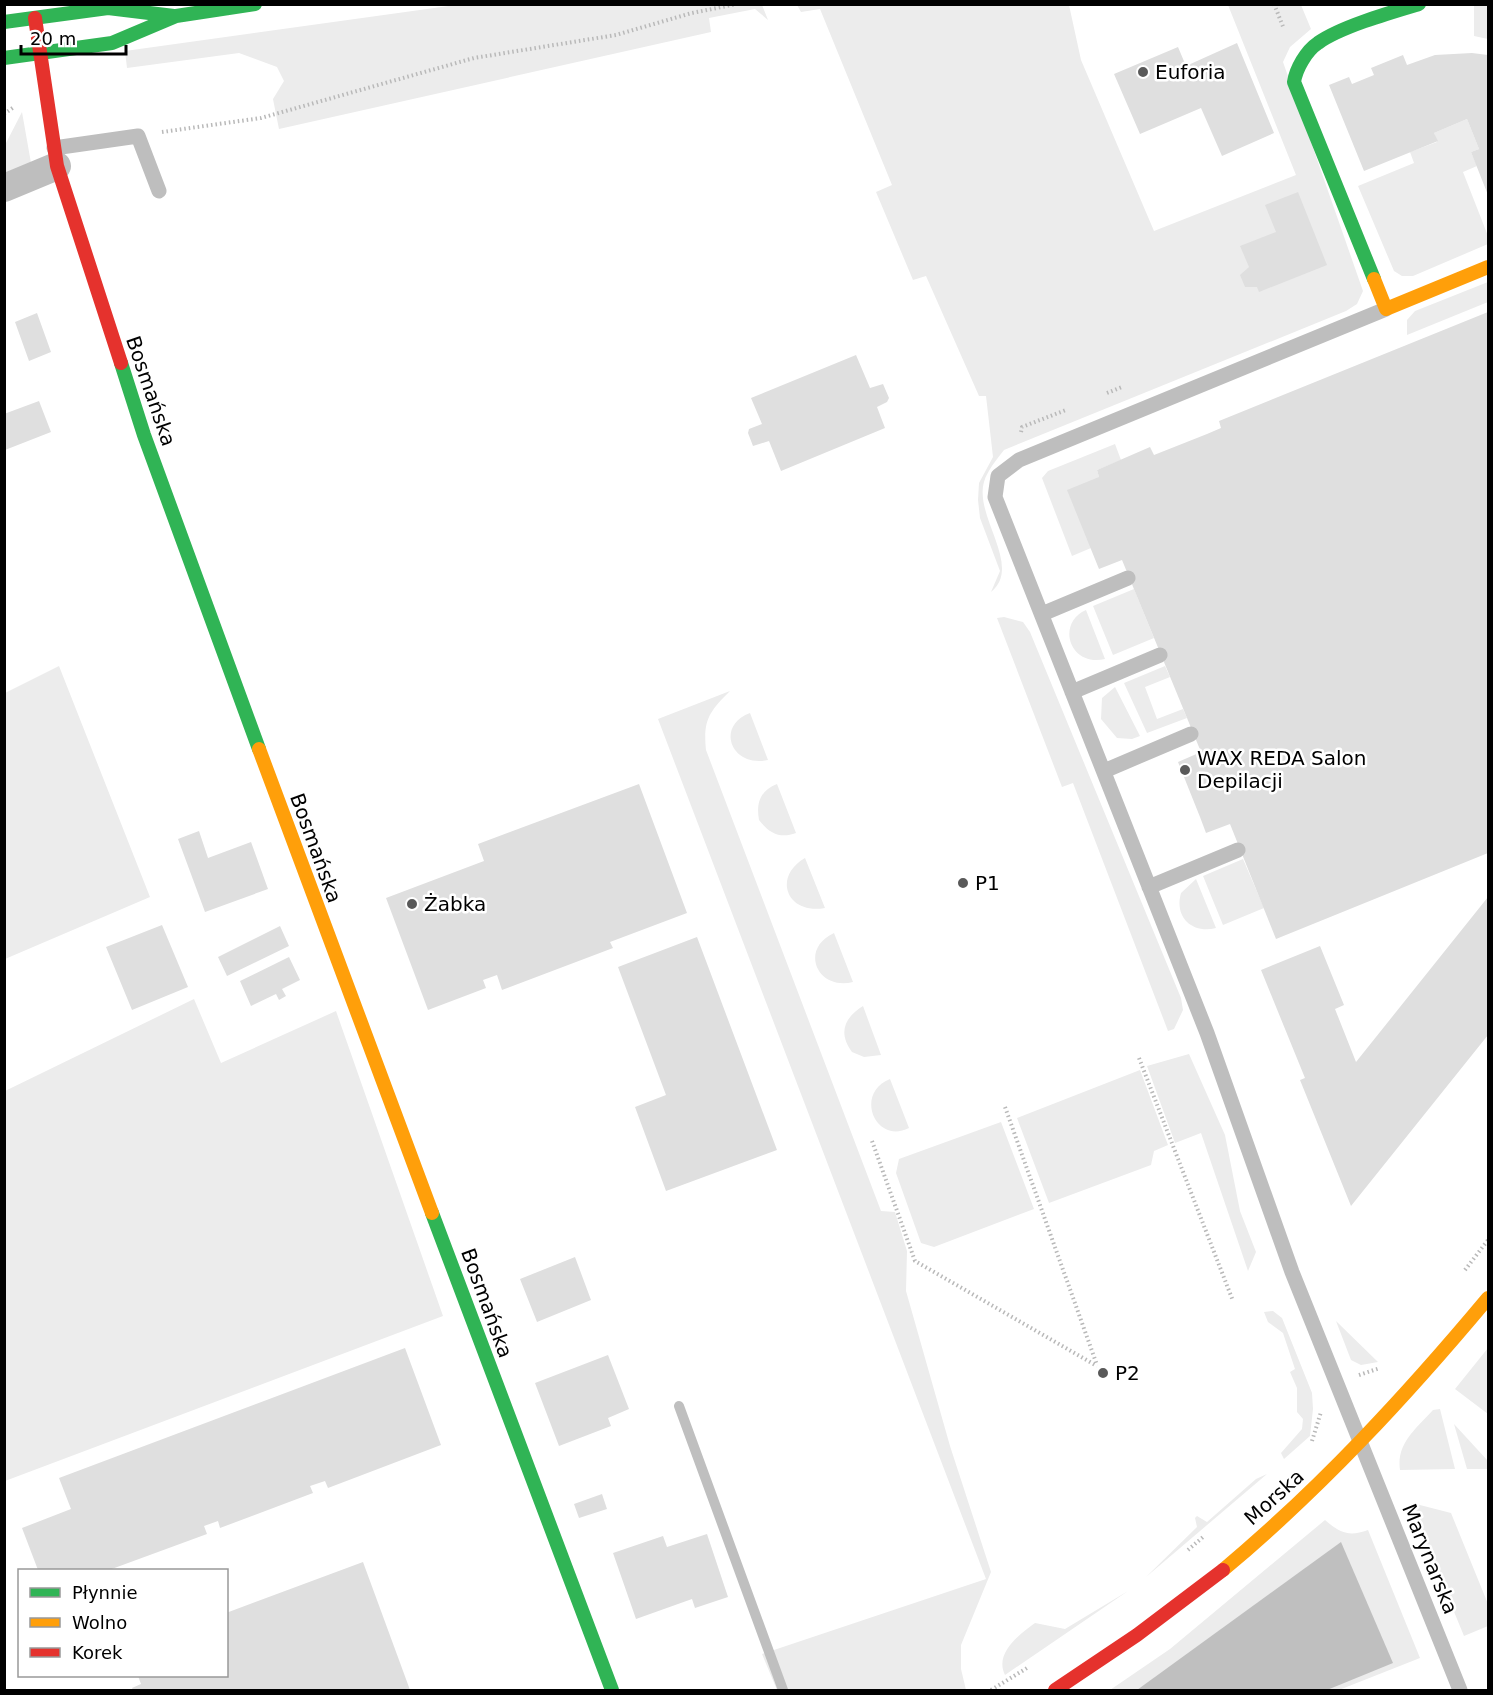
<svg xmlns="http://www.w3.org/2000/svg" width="1493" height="1695" viewBox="0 0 1493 1695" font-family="'DejaVu Sans',sans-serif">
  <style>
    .green { fill: #ececec }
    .water { fill: #bfbfbf }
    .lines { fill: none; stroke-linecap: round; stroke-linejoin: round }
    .stream { stroke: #bfbfbf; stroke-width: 10 }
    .building { fill: #dfdfdf }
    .path { stroke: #b9b9b9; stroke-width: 4; stroke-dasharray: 1.5 3; stroke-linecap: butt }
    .lane { stroke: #bebebe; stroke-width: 15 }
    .street { stroke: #bebebe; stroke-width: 28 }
    .fast { stroke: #30b455; stroke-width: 14 }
    .slow { stroke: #ff9f0a; stroke-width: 14 }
    .jam { stroke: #e5322d; stroke-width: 14 }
    .poi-dot { fill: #595959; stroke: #fff; stroke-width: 2 }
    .labels { text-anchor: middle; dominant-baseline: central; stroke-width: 5; stroke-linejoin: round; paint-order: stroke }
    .poi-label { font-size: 20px; fill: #000; stroke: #fff; text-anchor: start }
    .street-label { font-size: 20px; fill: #000; stroke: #fff }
  </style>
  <rect width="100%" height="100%" fill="#fff"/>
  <path class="green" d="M463 4 762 5 768 20 755 9 709 18 711 32 279 129 273 99 284 81 277 67 239 53 127 68 125 51Z
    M797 5H1069L1081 60 1154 231 1296 175 1228 5H1301L1311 29 1290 47 1283 62 1363 291 1357 304 1346 311 1004 450C997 459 987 471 984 482 974 517 1023 566 991 592L1000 571 980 518 978 500 979 483 993 457 986 396H979L926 276 913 280 876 192 892 185 820 9 801 12Z
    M1474 5 1488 6V39L1474 36Z
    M22 112 31 163 5 174V145Z
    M1467 119 1479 149 1471 152 1477 166 1463 172 1488 236V244L1413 276H1402L1394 271 1358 186 1414 163 1410 152 1437 142 1434 133Z
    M1488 282V302L1407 335V320L1415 311Z
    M1115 444 1121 460 1097 470 1099 477 1091 548 1072 556 1042 478 1048 471Z
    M1134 589 1154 638 1113 655 1093 606Z
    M1086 610 1105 659C1069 667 1056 623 1086 610Z
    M1004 617 1023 622 1030 632 1181 998 1183 1010 1174 1029 1168 1031 1073 783 1062 787 997 618Z
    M59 666 150 897 5 959V693Z
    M1165 666 1170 677 1145 687 1157 719 1183 709 1187 718 1147 733 1124 683Z
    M1115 687 1140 736 1132 739 1117 738 1101 719 1102 698Z
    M730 691C709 712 703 720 706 750L881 1211 895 1212 907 1251 906 1291 950 1446 991 1572 961 1645V1669L966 1690H777L762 1654 986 1579 658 719Z
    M750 713 768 760C731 768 715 726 750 713Z
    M777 784 796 833C780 839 769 833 759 820 756 803 760 791 777 784Z
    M805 858 825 908C787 915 772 877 805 858Z
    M1243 859 1264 908 1223 925 1203 876Z
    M1196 879 1216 928C1192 934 1174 917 1181 893Z
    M834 933 853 982C817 991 799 949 834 933Z
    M194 999 221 1063 336 1011 443 1316 5 1481V1091Z
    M863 1006 881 1055 864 1057 852 1052C838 1033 844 1018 863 1006Z
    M1189 1054 1225 1135 1240 1211 1256 1252 1248 1271 1201 1133 1175 1143 1147 1066Z
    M1140 1070 1168 1145 1154 1151 1151 1165 1049 1203 1017 1118Z
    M890 1079 909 1128C875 1145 854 1093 890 1079Z
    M1001 1122 1034 1209 934 1247 921 1243 896 1173 899 1159Z
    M1273 1311 1282 1318 1312 1393 1313 1409 1310 1436 1284 1459 1281 1453 1302 1429 1303 1419 1297 1412V1388L1290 1372 1295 1369 1283 1333 1268 1322 1264 1312Z
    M1336 1321 1378 1362 1361 1365 1351 1360Z
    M1488 1348V1414L1455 1389Z
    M1440 1409 1455 1469 1400 1470C1396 1443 1417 1428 1433 1410Z
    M1454 1424 1488 1461V1469H1467Z
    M1267 1474 1146 1577 1197 1527 1195 1518 1197 1516 1207 1522 1256 1479Z
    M1416 1504 1451 1513 1488 1604V1626L1464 1636 1413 1512Z
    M1325 1520C1340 1533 1349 1537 1368 1530L1420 1658 1339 1690H1110L1170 1649Z
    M1128 1591 1005 1675C994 1653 1020 1634 1035 1623L1065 1629Z"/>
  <path class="water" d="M1341 1542 1393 1663 1327 1690H1137Z"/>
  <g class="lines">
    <path class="stream" d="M679 1406 783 1690"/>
  </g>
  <path class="building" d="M1237 43 1274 133 1222 156 1201 108 1140 134 1114 74 1178 47 1186 66Z
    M1472 53 1488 55V195L1471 152 1479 149 1467 119 1434 133 1438 141 1364 171 1329 85 1349 77 1352 84 1374 75 1371 68 1403 55 1407 65 1435 55Z
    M1298 192 1327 265 1259 292 1257 287H1245L1240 275 1249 267 1240 246 1276 232 1265 205Z
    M1488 312V853L1276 939 1230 824 1206 833 1200 817 1178 762 1201 752 1122 560 1099 569 1067 490 1099 477 1097 470 1150 447 1154 455 1207 434 1221 428 1219 421Z
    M37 313 51 352 29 361 15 322Z
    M856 355 870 388 883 384 889 398 887 402 877 407 885 428 781 471 769 441 753 446 748 433 749 429 762 424 751 398Z
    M39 401 51 432 5 450 4 414Z
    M639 784 687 913 610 942 613 948 502 990 497 975 483 980 486 988 428 1010 386 898 484 861 478 844Z
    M199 831 208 858 251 842 268 889 205 912 178 839Z
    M1488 897V1035L1351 1206 1300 1080 1305 1078 1261 970 1320 946 1344 1005 1335 1009 1356 1062Z
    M162 925 188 987 132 1010 106 947Z
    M280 926 289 946 227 976 218 957Z
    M697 937 777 1150 666 1191 635 1107 666 1095 618 967Z
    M289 957 300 980 282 989 286 996 279 1000 276 994 251 1006 240 981Z
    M575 1257 591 1300 537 1322 520 1279Z
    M405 1348 441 1445 328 1488 325 1481 310 1486 313 1493 220 1528 218 1521 204 1526 207 1534 109 1570H38L22 1528 71 1509 59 1478Z
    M608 1355 629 1409 608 1418 611 1426 559 1446 535 1383Z
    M602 1494 607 1509 579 1518 574 1504Z
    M707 1534 728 1597 695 1608 692 1599 636 1619 613 1553 663 1536 667 1547Z
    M363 1562 410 1690H133L132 1688 141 1684 138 1676H226V1613Z"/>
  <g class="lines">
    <path class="path" d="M772 4H784
      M1274 4 1284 29
      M4 114 14 107
      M162 132 261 118 474 58 616 35 692 13 737 4
      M1107 393 1122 387
      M1021 432 1022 427 1066 410
      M1139 1058 1233 1301
      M1005 1107 1097 1365
      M872 1141 915 1261 1097 1366
      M1465 1270 1488 1240
      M1359 1375 1380 1368
      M1312 1441 1321 1412
      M1188 1550 1203 1537
      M991 1690 1027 1668"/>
    <path class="lane" d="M54 148 138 136 159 191
      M1386 309 1019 460 998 476 995 497 1207 1033 1292 1272 1460 1690
      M1042 614 1128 578
      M1072 692 1160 655
      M1104 771 1191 734
      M1149 887 1238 850"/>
    <path class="street" d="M4 188 57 166"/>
    <path class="fast" d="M4 22 108 8 174 16
      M4 58 112 43 176 16 255 4
      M1374 279 1294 82C1296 69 1306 51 1318 43 1340 27 1392 12 1419 4
      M121 363 144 435 259 749
      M432 1213 612 1690"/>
    <path class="slow" d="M1374 279 1386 309 1488 267
      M259 749 432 1213
      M1223 1570C1321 1488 1406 1396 1488 1298"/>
    <path class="jam" d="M35 18 57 166 121 363
      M1055 1690 1137 1635 1223 1570"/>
  </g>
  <g class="poi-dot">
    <circle cx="1143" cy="72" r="6"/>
    <circle cx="1185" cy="770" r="6"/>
    <circle cx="963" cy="883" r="6"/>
    <circle cx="412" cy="904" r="6"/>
    <circle cx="1103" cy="1373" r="6"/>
  </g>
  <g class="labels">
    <g class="poi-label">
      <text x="1155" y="72">Euforia</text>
      <text x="1197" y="758">WAX REDA Salon<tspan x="1197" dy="23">Depilacji</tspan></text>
      <text x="975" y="883">P1</text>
      <text x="424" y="904">Żabka</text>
      <text x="1115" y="1373">P2</text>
    </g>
    <g class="street-label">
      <text transform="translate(151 391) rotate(71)">Bosmańska</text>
      <text transform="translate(316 848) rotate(70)">Bosmańska</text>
      <text transform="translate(487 1303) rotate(70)">Bosmańska</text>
      <text transform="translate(1274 1497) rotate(-42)">Morska</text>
      <text transform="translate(1430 1559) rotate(68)">Marynarska</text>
    </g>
  </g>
  <rect width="1493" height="1695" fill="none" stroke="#000000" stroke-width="12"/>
  <rect x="18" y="1569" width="210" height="108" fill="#ffffff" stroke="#999999" stroke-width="1.5"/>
  <rect x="30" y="1588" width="30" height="9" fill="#30b455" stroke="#999999" stroke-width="1.5"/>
  <text x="72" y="1599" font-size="18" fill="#000000">Płynnie</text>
  <rect x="30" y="1618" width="30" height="9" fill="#ff9f0a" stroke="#999999" stroke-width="1.5"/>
  <text x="72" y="1629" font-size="18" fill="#000000">Wolno</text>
  <rect x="30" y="1648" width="30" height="9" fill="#e5322d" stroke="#999999" stroke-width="1.5"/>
  <text x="72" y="1659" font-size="18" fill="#000000">Korek</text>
  <path d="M21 45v9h105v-9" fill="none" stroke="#000000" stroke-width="3"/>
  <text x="30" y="45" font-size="18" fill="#000000" stroke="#ffffff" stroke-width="4.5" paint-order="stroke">20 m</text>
</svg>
